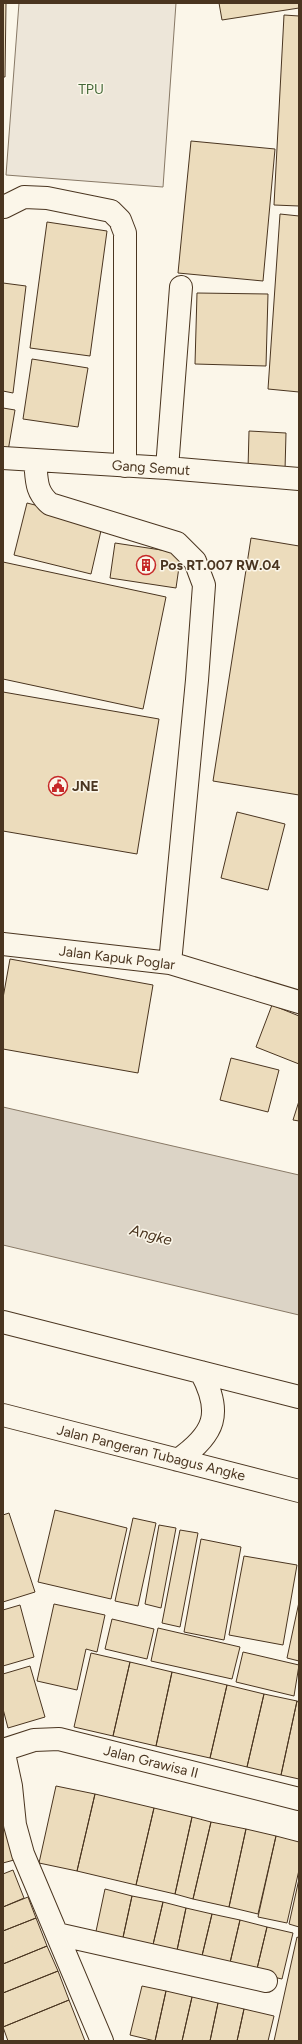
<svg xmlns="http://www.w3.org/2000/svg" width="302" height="2044" viewBox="0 0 302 2044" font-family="Figtree,sans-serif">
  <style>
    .green { fill: #ede6d9; stroke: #887966 }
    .water { fill: #dcd4c6; stroke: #887966 }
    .building { fill: #ecdcbc; stroke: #4a3520 }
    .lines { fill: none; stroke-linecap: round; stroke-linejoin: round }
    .minor-casing { stroke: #4a3520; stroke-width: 24 }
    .major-casing { stroke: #4a3520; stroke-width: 24 }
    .minor { stroke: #fbf6e9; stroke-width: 22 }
    .major { stroke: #fbf6e9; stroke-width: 22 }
    .labels { text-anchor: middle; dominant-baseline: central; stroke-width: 3; stroke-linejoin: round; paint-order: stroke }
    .park-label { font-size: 14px; fill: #436837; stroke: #fbf6e9 }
    .street-label { font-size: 14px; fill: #4a3520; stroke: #fbf6e9 }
    .poi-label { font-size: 14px; font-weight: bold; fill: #4a3520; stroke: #fbf6e9; text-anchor: start }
    .water-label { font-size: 15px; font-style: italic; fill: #4a3520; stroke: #fbf6e9 }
  </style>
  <rect width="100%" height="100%" fill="#fbf6e9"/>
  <path class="green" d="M19 3H176L163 187 6 175Z"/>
  <path class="water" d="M3 1107 299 1175V1315L3 1245Z"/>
  <path class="building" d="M3 3H6L5 77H3Z
    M219 3H299V8L222 20Z
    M284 15 299 16V206L274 205Z
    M191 141 275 149 263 281 178 273Z
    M280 214 299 216V392L268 389Z
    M47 222 107 231 90 356 30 348Z
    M3 283 26 286 13 393 3 391Z
    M197 293 268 294 266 366 195 364Z
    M32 359 88 368 78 427 23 419Z
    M3 408 15 410 7 457 3 456Z
    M249 431 286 433 285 470 248 469Z
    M27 503 103 522 91 574 14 555Z
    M251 538 299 546V795L213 781Z
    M115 543 181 553 176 588 110 578Z
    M3 562 166 597 143 709 3 679Z
    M3 692 159 719 137 854 3 831Z
    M237 812 285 824 268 890 221 878Z
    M10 959 153 985 138 1073 3 1049V998Z
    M272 1005 299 1016V1064L256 1047Z
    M231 1058 279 1070 268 1112 220 1100Z
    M299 1101V1121L293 1120Z
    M55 1510 127 1528 111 1599 38 1582Z
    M9 1513 35 1592 3 1602V1515Z
    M133 1518 156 1523 138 1606 115 1601Z
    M159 1525 176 1528 161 1608 145 1604Z
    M180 1530 198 1533 180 1627 162 1623Z
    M201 1539 241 1547 224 1640 184 1632Z
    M244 1556 297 1565 283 1645 229 1635Z
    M299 1602V1661L287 1658Z
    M54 1604 105 1615 97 1652 86 1649 77 1690 37 1681Z
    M20 1605 34 1657 3 1666V1610Z
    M112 1619 154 1629 147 1659 105 1649Z
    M158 1628 240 1647 232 1679 151 1661Z
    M243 1652 299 1665 294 1696 236 1682Z
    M91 1653 130 1662 113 1736 74 1727Z
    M130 1662 172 1672 156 1746 113 1736Z
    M30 1666 45 1717 8 1728 3 1709V1674Z
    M172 1672 227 1685 210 1758 156 1746Z
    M227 1685 264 1694 247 1767 210 1758Z
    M264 1694 297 1701 281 1775 247 1767Z
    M297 1701 299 1702V1779L281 1775Z
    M56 1786 95 1794 77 1871 39 1863Z
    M95 1794 154 1808 136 1885 77 1871Z
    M154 1808 192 1817 175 1894 136 1885Z
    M192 1817 211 1822 193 1899 175 1894Z
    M3 1822 14 1860 3 1863Z
    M211 1822 246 1829 229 1907 193 1899Z
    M246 1829 276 1836 258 1914 229 1907Z
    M276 1836 299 1842V1870L287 1923 258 1917Z
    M13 1870 24 1898 3 1907V1874Z
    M299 1879V1927L289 1924Z
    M105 1889 132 1896 122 1942 95 1936Z
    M132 1896 163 1902 152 1949 122 1942Z
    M28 1897 36 1918 3 1931V1907Z
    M163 1902 186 1908 176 1955 152 1949Z
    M186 1908 212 1914 201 1960 176 1955Z
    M212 1914 240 1920 229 1967 201 1960Z
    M36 1918 47 1946 3 1964V1931Z
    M240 1920 267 1927 256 1973 229 1967Z
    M267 1927 293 1933 282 1979 256 1973Z
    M297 1937 299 1938V2041H274Z
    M47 1946 58 1971 3 1993V1964Z
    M58 1971 69 2000 3 2027V1993Z
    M142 1986 166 1991 155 2041 130 2035Z
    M166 1991 192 1997 182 2041H155Z
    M192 1997 218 2003 210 2041H182Z
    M69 2000 85 2041H8L3 2027Z
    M218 2003 244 2009 237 2041H210Z
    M244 2009 274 2016 268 2041H237Z"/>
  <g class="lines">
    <defs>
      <path id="minor" d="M4 207 24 197 47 198 111 211 120 220 125 233V466
        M3 458 167 468 299 479
        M35 460C37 480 35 491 50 504L177 543 195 561 204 585 197 680 170 963
        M167 468 181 287
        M3 944 170 963 299 1002
        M3 1749 11 1786 15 1825 23 1854 102 2041
        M3 1750 34 1740 59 1739 299 1799
        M57 1934 266 1981"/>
      <path id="major" d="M3 1322 299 1397
        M3 1415 299 1491
        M178 1460C215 1434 223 1413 201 1372"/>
    </defs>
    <use href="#minor" class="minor-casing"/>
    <use href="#major" class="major-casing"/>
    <use href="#minor" class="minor"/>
    <use href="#major" class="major"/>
  </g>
  <defs>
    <symbol id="building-ring" viewBox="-11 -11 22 22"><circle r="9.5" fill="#fbf6e9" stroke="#c62828" stroke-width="1.5"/><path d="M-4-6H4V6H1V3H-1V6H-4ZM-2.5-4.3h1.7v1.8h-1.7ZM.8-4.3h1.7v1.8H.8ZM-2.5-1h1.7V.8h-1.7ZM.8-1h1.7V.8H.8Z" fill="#c62828"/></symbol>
    <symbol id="civic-ring" viewBox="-11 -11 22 22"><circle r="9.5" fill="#fbf6e9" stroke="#c62828" stroke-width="1.5"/><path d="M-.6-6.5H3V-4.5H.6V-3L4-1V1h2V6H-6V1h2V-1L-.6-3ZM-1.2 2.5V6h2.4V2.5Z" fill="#c62828"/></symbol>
  </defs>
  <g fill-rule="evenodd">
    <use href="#building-ring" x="135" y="554" width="22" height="22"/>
    <use href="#civic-ring" x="47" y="775" width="22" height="22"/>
  </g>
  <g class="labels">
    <g class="park-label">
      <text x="91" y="89">TPU</text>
    </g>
    <g class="street-label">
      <text transform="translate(151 468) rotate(4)">Gang Semut</text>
      <text transform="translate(117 958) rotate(7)">Jalan Kapuk Poglar</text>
      <text transform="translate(151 1453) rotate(14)">Jalan Pangeran Tubagus Angke</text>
      <text transform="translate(151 1762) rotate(14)">Jalan Grawisa II</text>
    </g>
    <g class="poi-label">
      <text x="160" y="565">Pos RT.007 RW.04</text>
      <text x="72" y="786">JNE</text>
    </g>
    <g class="water-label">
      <text transform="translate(151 1235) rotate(15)">Angke</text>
    </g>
  </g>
  <rect width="302" height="2044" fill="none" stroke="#4a3520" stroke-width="8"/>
</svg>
